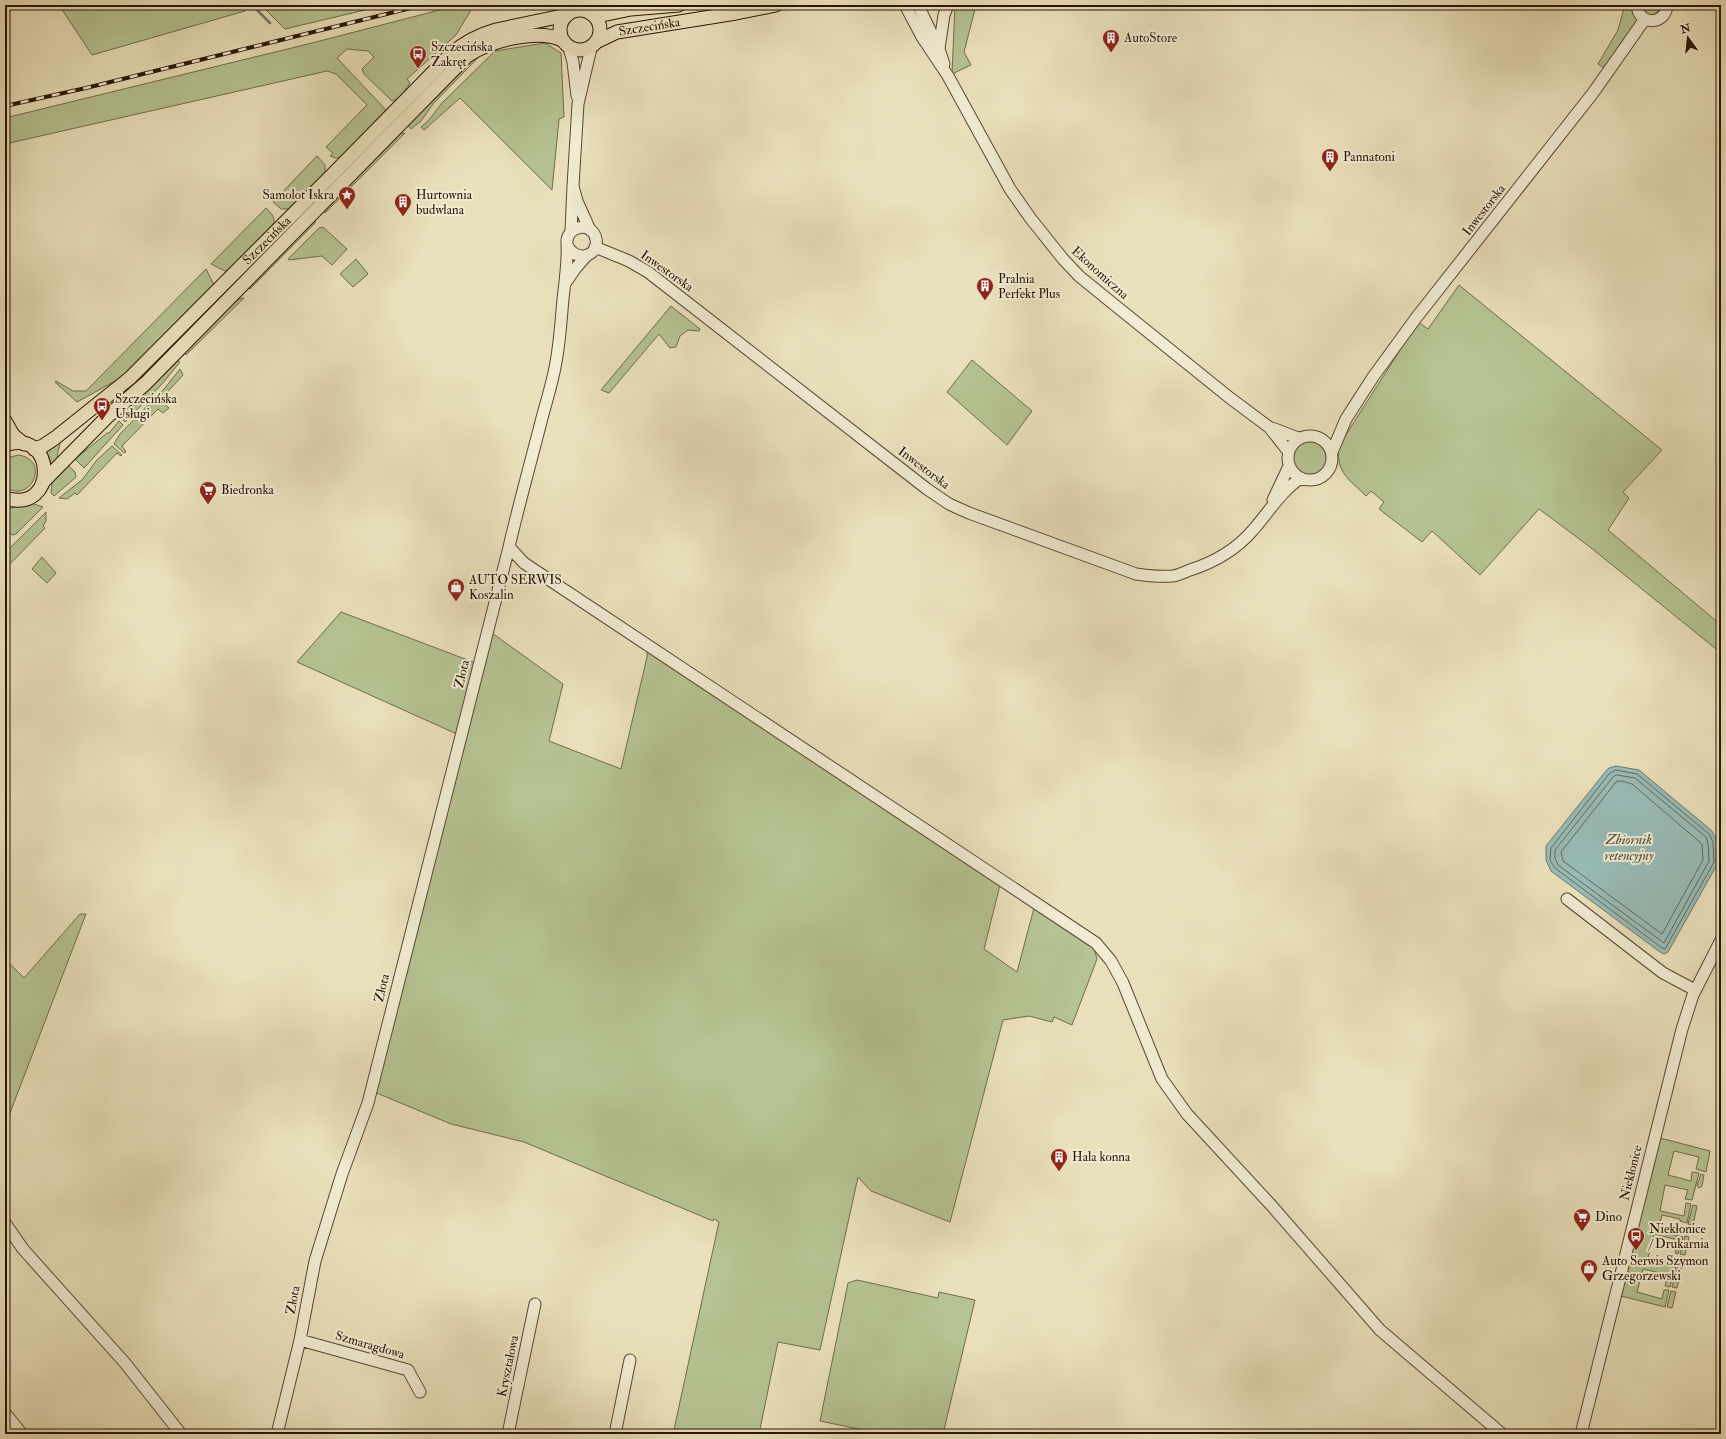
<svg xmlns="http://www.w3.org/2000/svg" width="1726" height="1439" viewBox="0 0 1726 1439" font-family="'IM FELL Double Pica',serif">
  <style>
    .green { fill: #b6c392; stroke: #706b4b }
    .water { fill: #99bcb7; stroke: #6d786f }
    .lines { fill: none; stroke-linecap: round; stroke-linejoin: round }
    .shore { stroke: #62685e; stroke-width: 1 }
    .stream { stroke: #6d786f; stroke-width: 2.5 }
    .minor-casing { stroke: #5a4632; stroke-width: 13 }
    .major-casing { stroke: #2a1304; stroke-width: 15 }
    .minor { stroke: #f1ecd3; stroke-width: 11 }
    .major { stroke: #eae1bc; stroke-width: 13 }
    .rail-casing { stroke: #2a1304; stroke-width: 4 }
    .rail { stroke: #f1ecd3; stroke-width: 2.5; stroke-dasharray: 8; stroke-linecap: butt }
    .labels { text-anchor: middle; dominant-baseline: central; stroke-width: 4; stroke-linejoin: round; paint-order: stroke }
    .street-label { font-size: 13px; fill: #2a1304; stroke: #f1ecd3 }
    .poi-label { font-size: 13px; fill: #2a1304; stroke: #f1ecd3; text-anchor: start }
    .water-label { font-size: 14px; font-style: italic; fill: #514e43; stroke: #f1ecd3 }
  </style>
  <rect width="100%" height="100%" fill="#eae1bc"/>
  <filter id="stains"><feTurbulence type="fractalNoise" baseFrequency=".005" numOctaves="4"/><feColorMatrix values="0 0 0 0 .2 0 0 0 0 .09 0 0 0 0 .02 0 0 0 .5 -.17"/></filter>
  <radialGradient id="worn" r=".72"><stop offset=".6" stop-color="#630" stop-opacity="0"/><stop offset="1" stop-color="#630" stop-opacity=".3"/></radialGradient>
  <path class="green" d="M59 5H238L245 11 92 55Z
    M261 5H386L285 29Z
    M459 5H474L456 35 407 79 410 83 400 98 392 101 364 74 362 69 374 57 368 51 347 49 337 58 386 110 343 157 336 158 330 156 333 153 326 147 367 105 336 74 327 71 5 144V118L308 44Z
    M955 5H992L975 9 964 52 971 65 952 74Z
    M1625 5H1673C1642 14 1624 45 1604 68L1598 64 1618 30Z
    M495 40 433 104 421 121 411 129 408 125 484 43Z
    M545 43 561 53 564 117 559 119 552 190 460 98 424 130 421 127 429 120 442 103 495 51Z
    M405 133 325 213 324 210 395 134Z
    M317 156 325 165V174L292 209H281L273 202Z
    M266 208C273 215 276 218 273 228L230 271H225L211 264Z
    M310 222H316L250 289 248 287Z
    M323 227 347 249 332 265 322 256 289 260 288 259 319 228Z
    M356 259 368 274 353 287 340 274Z
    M206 269 214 285 126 375 77 402 55 382 56 381 73 391H86Z
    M1459 285 1662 450 1623 492 1629 498 1608 530 1721 625V653L1590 547 1539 509 1480 575 1432 531 1422 542 1379 509 1384 502 1371 491 1366 496C1349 479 1337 474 1338 447L1418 322 1428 329Z
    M244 298 186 355 185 353 187 347 234 300Z
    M671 306 700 329 699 331 688 330 680 336 676 347 670 348 659 334 609 393 601 390Z
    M173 360H177L180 362 162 384 125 422 120 416Z
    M972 360 1032 411 1007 445 947 392Z
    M180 369 183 375 160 400 169 408 163 413 158 409 122 446 126 452 124 453 114 444 120 434 165 388Z
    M119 421 123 425 84 468 75 459 107 433H109Z
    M1292 457a18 18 0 1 1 36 0a18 18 0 1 1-36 0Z
    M60 440C61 446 56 452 58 458L49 468 43 453Z
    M112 446 122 455 121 456 117 453 77 495 75 493 67 499 59 498 83 479 96 461Z
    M19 455C52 461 29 506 5 486V460L10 457Z
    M67 464 75 472 76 477 54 496 51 493 52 482Z
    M34 504 43 507 16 534 12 535 5 528V510L14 507Z
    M46 512V521L43 526 45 528 5 569V553Z
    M42 557 56 573 47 583 32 569Z
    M341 612 473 662 483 663 492 633 563 684 549 741 621 769 647 657V648L826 770 897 816 1000 885 984 949 1017 972 1034 908 1094 948 1097 959 1072 1025 1054 1017 1052 1022 1029 1016 1003 1020 950 1222 871 1191 858 1177 820 1350 778 1342 759 1434H673L719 1222 714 1219 713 1221 524 1142 451 1124 367 1089 459 735 297 662Z
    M80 914H86L5 1126V959L24 978Z
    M1660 1138 1710 1151 1706 1172 1696 1169 1699 1157 1674 1151 1668 1175 1691 1181 1692 1172 1699 1173 1692 1200 1685 1199 1688 1190 1665 1185 1660 1211 1684 1216 1686 1203 1691 1204 1687 1223 1680 1221V1219L1662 1215 1658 1231 1683 1237 1678 1254 1675 1253 1678 1240 1654 1234 1648 1258 1669 1263 1671 1256 1678 1258 1670 1287 1665 1286 1668 1275 1643 1269 1637 1292 1662 1299 1664 1290H1669L1665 1307 1621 1296Z
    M1701 1174 1704 1175 1702 1186 1699 1188 1697 1186Z
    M1693 1205 1697 1206 1693 1225 1688 1224Z
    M1685 1236 1689 1237 1685 1255 1680 1254Z
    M1680 1257 1684 1258 1677 1288 1672 1287Z
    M857 1280 938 1298 939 1292 975 1300 943 1434H883L820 1421 848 1283Z
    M1671 1291 1676 1292 1672 1308 1667 1307Z"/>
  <path class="water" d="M1616 766 1639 770 1712 831 1717 841 1718 863 1668 952 1664 954 1660 952 1551 871 1546 860V846L1606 771 1609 768Z"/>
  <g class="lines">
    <path class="shore" d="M1616 770 1637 774 1709 834 1713 842 1714 862 1665 949 1662 948 1555 868 1550 860 1551 848 1609 774Z
      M1617 775 1635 778 1706 837 1708 843 1709 861 1664 943 1558 865 1555 858V850L1613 777Z
      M1622 781 1632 784 1702 844 1703 860 1662 934 1563 861 1561 852 1616 782Z"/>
    <path class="stream" d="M252 5 270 23"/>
    <defs>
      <path id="minor" d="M905 5 922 37 948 76 1010 189 1031 219 1063 259 1079 276 1106 298 1230 398 1269 427 1288 451
        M918 5 939 49 944 64
        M1637 5C1638 26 1666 26 1667 5
        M569 48 573 62 577 96
        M939 49 944 15 948 5
        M573 186 578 104 591 48
        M571 231 573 186 577 201 590 230
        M567 245C575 263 599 257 596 239 592 220 565 226 567 244 568 262 565 281 563 299 561 320 560 341 556 362 553 381 547 399 542 418 531 461 519 504 509 547L524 563 1096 943 1111 961 1123 983 1162 1079 1187 1114 1271 1205 1380 1330 1502 1434
        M595 247 629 261 648 272 927 489 949 504 969 513 1136 574C1149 576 1160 577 1173 576 1179 575 1185 572 1190 570 1215 562 1236 550 1253 530 1269 512 1281 491 1301 478
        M566 282 575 269 587 255
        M1272 428 1298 438
        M1288 458a22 22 0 1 1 44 0a22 22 0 1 1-44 0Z
        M1332 452 1346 419 1373 377 1416 318 1593 93 1645 19
        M1273 500 1289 466
        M1567 899 1663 973 1695 990
        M5 1223 23 1249 125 1363 181 1434
        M300 1340 408 1370 420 1392
        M5 1413 22 1434
        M277 1434 300 1340 315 1261 342 1174 368 1103 509 547
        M508 1434 535 1304
        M615 1434 630 1360
        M1581 1434 1682 1029 1693 995 1721 940"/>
      <g id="major">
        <circle cx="580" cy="30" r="20"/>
        <path d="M590 13 602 15 631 9 679 5"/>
        <path id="s1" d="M596 42 617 32 736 13 776 5"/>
        <path d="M5 421 13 435 24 444"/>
        <path d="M5 445C56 427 59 515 5 498"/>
        <path id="s2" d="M34 449 43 446 55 438 130 378 337 170 451 54C465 42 478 35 496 30L567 15"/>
        <path d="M44 481 108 416 146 383 467 56C489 41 537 28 562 40"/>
      </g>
    </defs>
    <use href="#minor" class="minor-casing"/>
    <use href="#major" class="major-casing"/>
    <use href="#minor" class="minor"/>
    <use href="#major" class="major"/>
    <defs>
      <path id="rail" d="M5 106 86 88 423 5"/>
    </defs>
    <use href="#rail" class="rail-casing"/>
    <use href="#rail" class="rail"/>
  </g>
  <defs>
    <symbol id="building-pin" viewBox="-11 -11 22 30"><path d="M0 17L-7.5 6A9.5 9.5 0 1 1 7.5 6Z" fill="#8f2418" stroke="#f1ecd3"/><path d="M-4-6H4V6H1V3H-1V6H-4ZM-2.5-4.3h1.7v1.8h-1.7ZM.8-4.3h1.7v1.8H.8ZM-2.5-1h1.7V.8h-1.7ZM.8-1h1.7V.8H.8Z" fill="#fff"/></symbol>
    <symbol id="bus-pin" viewBox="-11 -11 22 30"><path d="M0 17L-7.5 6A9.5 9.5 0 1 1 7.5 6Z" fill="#8f2418" stroke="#f1ecd3"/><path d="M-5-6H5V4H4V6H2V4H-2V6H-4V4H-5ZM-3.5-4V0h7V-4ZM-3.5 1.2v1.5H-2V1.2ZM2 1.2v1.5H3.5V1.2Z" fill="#fff"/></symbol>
    <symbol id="sight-pin" viewBox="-11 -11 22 30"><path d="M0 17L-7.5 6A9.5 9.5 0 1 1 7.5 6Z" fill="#8f2418" stroke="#f1ecd3"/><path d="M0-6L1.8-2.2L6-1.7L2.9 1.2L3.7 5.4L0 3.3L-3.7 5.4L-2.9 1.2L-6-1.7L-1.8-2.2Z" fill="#fff"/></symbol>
    <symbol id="supermarket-pin" viewBox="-11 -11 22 30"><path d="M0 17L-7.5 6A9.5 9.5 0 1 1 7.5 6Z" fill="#8f2418" stroke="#f1ecd3"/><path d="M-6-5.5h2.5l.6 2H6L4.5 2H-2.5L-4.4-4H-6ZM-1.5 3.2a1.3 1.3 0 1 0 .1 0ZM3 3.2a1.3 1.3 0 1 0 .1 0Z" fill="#fff"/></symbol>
    <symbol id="shop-pin" viewBox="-11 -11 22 30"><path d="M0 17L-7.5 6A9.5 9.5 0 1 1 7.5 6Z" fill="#8f2418" stroke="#f1ecd3"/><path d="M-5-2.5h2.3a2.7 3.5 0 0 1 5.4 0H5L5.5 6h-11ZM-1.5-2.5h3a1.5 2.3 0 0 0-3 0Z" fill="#fff"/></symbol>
  </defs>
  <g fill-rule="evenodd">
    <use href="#building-pin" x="1101" y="28" width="20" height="27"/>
    <use href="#bus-pin" x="408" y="44" width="20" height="27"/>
    <use href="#building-pin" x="1320" y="147" width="20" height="27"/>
    <use href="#sight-pin" x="337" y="185" width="20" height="27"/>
    <use href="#building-pin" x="393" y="192" width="20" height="27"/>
    <use href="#building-pin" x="975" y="276" width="20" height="27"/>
    <use href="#bus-pin" x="92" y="396" width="20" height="27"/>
    <use href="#supermarket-pin" x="198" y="480" width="20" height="27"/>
    <use href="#shop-pin" x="446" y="577" width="20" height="27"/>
    <use href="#building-pin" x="1049" y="1147" width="20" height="27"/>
    <use href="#supermarket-pin" x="1572" y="1207" width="20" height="27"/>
    <use href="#bus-pin" x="1626" y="1226" width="20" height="27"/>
    <use href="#shop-pin" x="1579" y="1258" width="20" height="27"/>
  </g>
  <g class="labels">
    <g class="street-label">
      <text stroke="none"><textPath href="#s1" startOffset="56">Szczecińska</textPath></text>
      <text transform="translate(1484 210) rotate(-52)">Inwestorska</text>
      <text stroke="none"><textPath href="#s2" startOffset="314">Szczecińska</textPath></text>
      <text transform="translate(667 271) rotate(35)">Inwestorska</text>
      <text transform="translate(1100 273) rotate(42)">Ekonomiczna</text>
      <text transform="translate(924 468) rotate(37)">Inwestorska</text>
      <text transform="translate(462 674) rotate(-76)">Złota</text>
      <text transform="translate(382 988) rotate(-76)">Złota</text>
      <text transform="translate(1631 1173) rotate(-76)">Niekłonice</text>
      <text transform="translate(293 1300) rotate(-79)">Złota</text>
      <text transform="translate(370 1345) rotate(16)">Szmaragdowa</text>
      <text transform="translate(508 1366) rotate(-78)">Kryształowa</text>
    </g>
    <g class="poi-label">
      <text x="1124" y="38">AutoStore</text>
      <text x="431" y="47">Szczecińska<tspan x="431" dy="15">Zakręt</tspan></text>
      <text x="1343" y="157">Pannatoni</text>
      <text x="334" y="195" text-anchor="end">Samolot Iskra</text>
      <text x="416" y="195">Hurtownia<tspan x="416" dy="15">budwlana</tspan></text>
      <text x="998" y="279">Pralnia<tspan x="998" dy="15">Perfekt Plus</tspan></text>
      <text x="115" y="399">Szczecińska<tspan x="115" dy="15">Usługi</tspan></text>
      <text x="221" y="490">Biedronka</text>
      <text x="469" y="580">AUTO SERWIS<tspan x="469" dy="15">Koszalin</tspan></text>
      <text x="1072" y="1157">Hala konna</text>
      <text x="1595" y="1217">Dino</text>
      <text x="1649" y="1229">Niekłonice<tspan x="1649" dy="15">/ Drukarnia</tspan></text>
      <text x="1602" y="1261">Auto Serwis Szymon<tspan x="1602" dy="15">Grzegorzewski</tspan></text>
    </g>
    <g class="water-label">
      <text x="1629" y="839">Zbiornik<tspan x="1629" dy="16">retencyjny</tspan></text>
    </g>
  </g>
  <rect width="1726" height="1439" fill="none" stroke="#eae1bc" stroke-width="20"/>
  <rect x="6" y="6" width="1714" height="1427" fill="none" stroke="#2a1304" stroke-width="2"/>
  <rect x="10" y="10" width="1706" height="1419" fill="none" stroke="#2a1304"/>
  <g transform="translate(1688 38) rotate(345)" stroke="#f1ecd3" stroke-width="3" paint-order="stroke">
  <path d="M0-3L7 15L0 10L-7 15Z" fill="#2a1304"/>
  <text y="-6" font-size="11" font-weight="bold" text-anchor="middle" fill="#2a1304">N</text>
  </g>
  <rect width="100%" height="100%" filter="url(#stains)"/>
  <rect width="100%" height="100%" fill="url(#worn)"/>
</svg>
